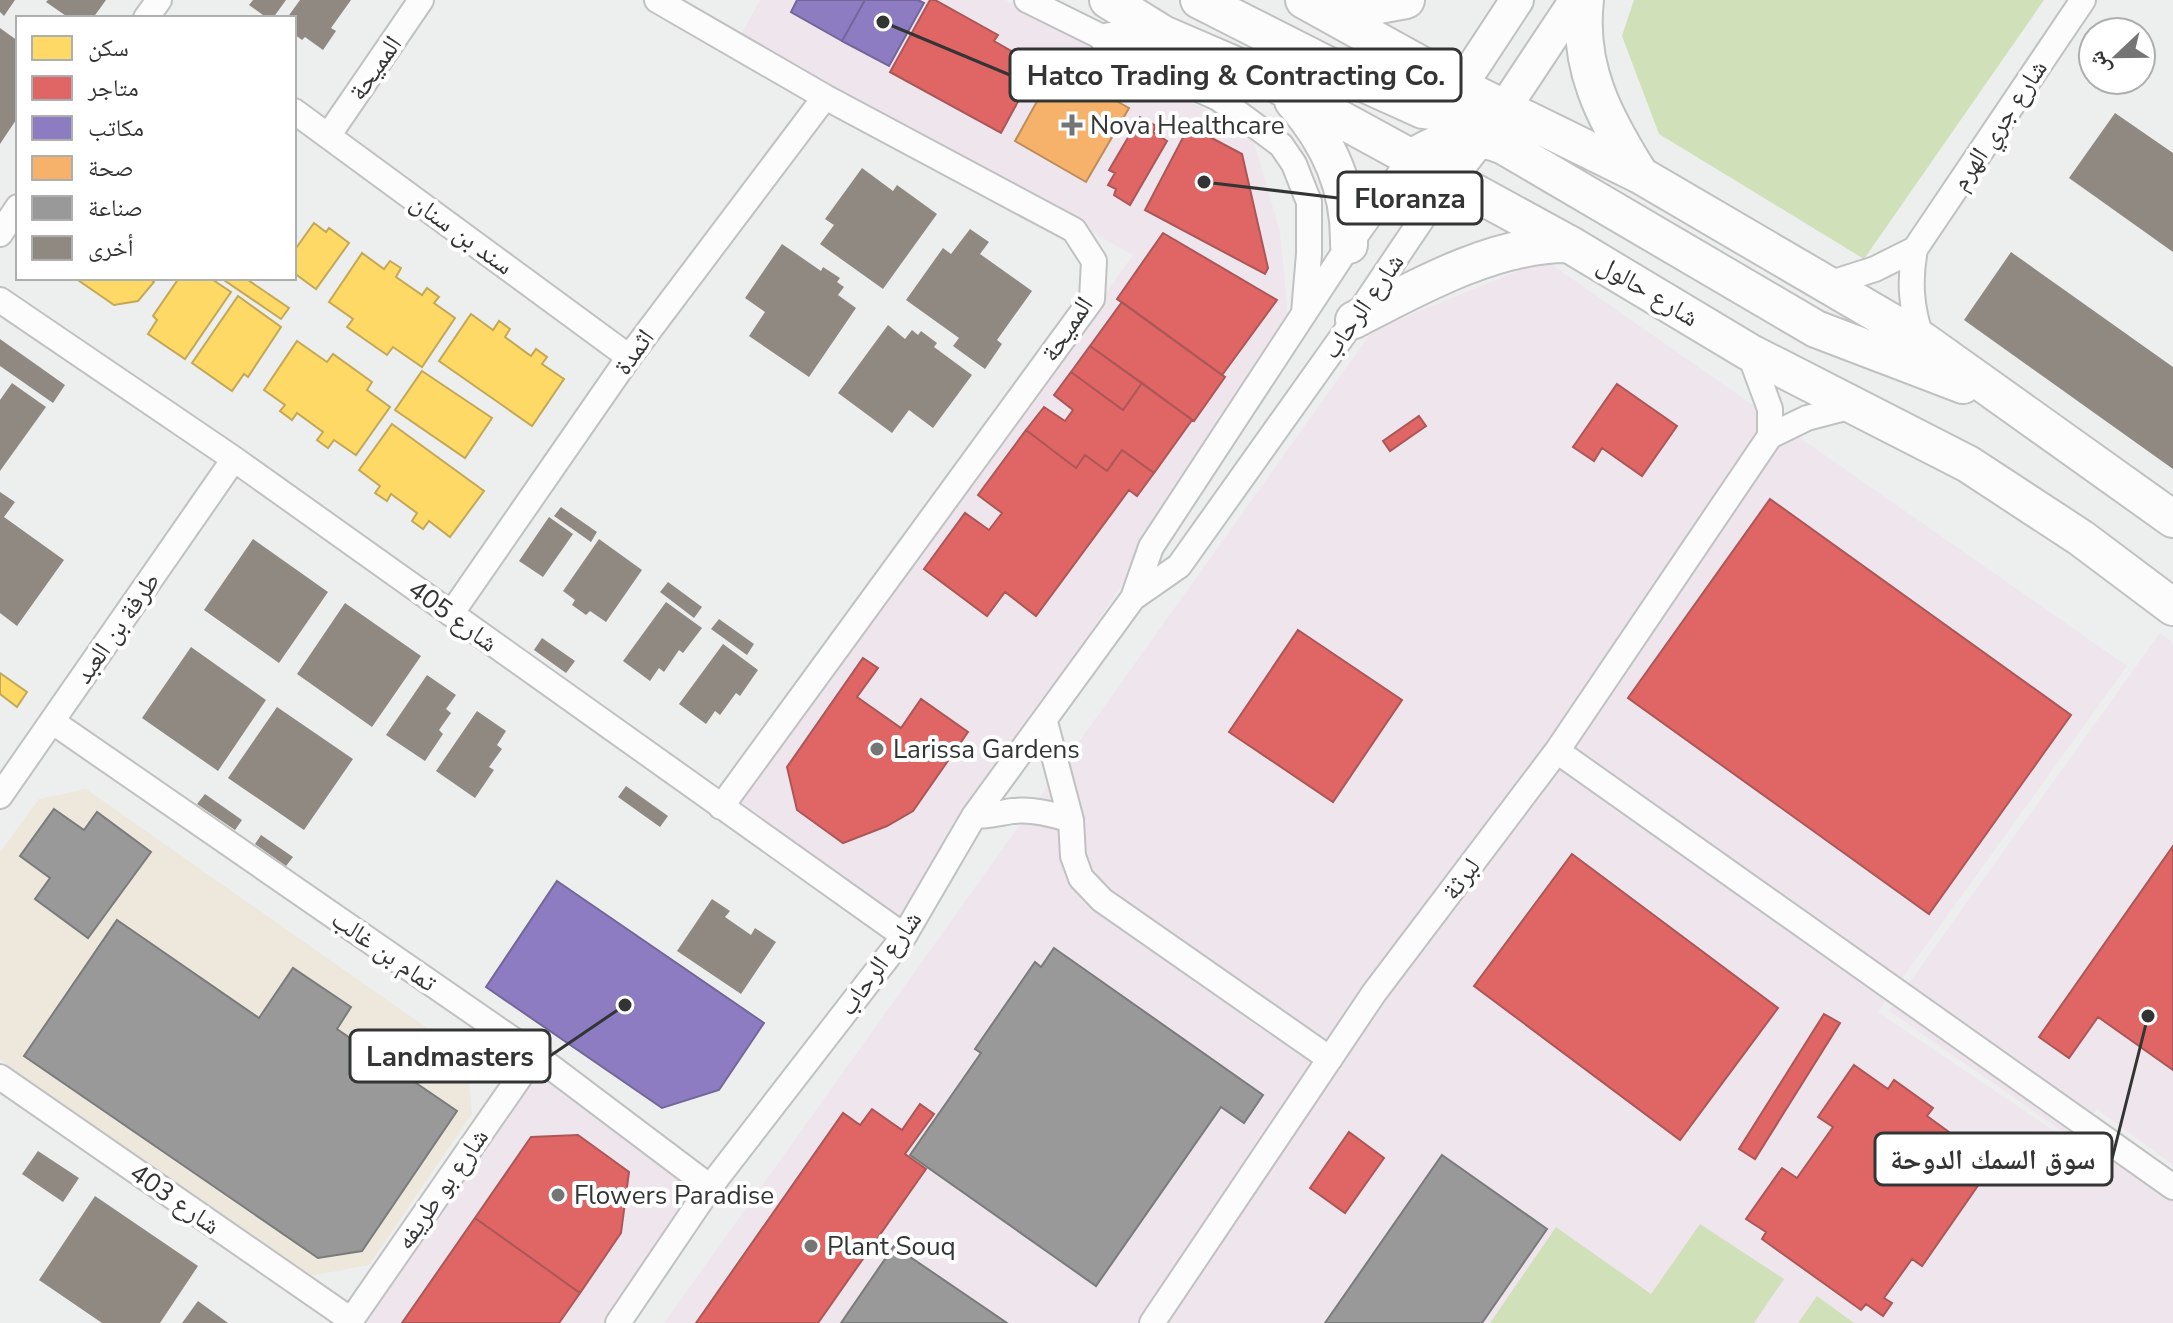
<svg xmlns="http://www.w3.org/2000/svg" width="2173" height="1323" viewBox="0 0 2173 1323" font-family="'Nunito Sans','Noto Naskh Arabic',sans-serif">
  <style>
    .commercial { fill: #efe5ed }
    .industrial { fill: #eee7dc }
    .green { fill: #d0e1ba }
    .homes { fill: #ffd966; stroke: #c2a857; stroke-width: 2 }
    .shops { fill: #e06666; stroke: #ac5757; stroke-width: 2 }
    .offices { fill: #8e7cc3; stroke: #736698; stroke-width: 2 }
    .health { fill: #f6b26b; stroke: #bc8c5a; stroke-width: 2 }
    .industry { fill: #999; stroke: #7a7b7b; stroke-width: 2 }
    .building { fill: #908982 }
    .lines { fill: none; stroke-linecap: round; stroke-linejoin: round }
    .minor-casing { stroke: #c0c1c1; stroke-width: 28 }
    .tertiary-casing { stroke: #c0c1c1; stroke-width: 36 }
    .secondary-casing { stroke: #c0c1c1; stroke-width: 40 }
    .minor { stroke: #fcfcfc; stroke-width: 24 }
    .tertiary { stroke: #fcfcfc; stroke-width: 32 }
    .secondary { stroke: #fcfcfc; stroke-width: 36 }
    .poi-dot { fill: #747575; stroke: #fff; stroke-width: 3 }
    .labels { text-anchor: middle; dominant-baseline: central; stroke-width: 8; stroke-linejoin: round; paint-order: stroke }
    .street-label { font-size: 26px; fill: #333434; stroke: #fff }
    .poi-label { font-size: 26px; fill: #333434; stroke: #fff; text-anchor: start }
    .leader { fill: none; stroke: #333434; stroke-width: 3 }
    .callout-dot { fill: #333434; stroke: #fff; stroke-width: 3 }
    .callout { fill: #fff; stroke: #333434; stroke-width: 3 }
    .callout-label { font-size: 28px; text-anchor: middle; font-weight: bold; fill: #333434 }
  </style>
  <rect width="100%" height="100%" fill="#edeeee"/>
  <path class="commercial" d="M760 0H1005L1252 136 1280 232 1289 327 901 923 734 807 1133 255 739 38Z
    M1545 260 2127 666 1878 1012 2075 1145 2097 1115 2173 1170V1323H664L1373 330Z
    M2160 633 2173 643V1165L2097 1109 2075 1140 1889 1011Z
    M537 1075 710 1202 625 1323H365Z"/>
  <path class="industrial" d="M86 789 467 1056 472 1114 369 1265 310 1276 0 1060V852L39 799Z"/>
  <path class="green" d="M1634 0H2044L1864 259 1659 134 1622 36Z
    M1700 1224 1784 1279 1754 1323H1490L1556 1227 1651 1294Z
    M1817 1296 1854 1323H1798Z"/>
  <path class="homes" d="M314 223 326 232 329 228 349 243 316 289 294 273V251Z
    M362 253 384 269 390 261 401 268 396 277 422 295 427 288 439 297 434 303 455 318 422 367 393 347 387 355 347 327 353 319 329 302Z
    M75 278H149L154 282 138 301 114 305Z
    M179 278H210L231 292 185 359 148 334 157 320 153 316Z
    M221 278H245L289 308 281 319Z
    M238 296 281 327 248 377 244 374 232 391 192 363Z
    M471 314 493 330 499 321 510 329 505 337 531 356 536 349 547 357 542 364 564 379 532 426 439 361Z
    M297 341 327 362 333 354 372 382 367 390 390 407 356 455 334 440 328 448 317 440 323 432 297 413 292 420 280 411 285 405 264 390Z
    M422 371 492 418 465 458 395 410Z
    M392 424 484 491 450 537 429 521 423 529 412 521 417 513 391 494 387 501 375 493 380 486 359 470Z
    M0 673 27 692 17 707 0 694Z"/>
  <path class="shops" d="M930 0H935L998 35 994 41 1030 62 1034 55 1041 59 1001 133 890 72Z
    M1140 117 1156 126 1153 132 1167 141 1130 205 1114 195 1116 189 1108 185 1115 173 1109 170Z
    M1189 126 1242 154 1268 268 1265 274 1145 210Z
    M1163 233 1277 300 1222 375 1117 299Z
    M1122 302 1225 377 1194 421 1090 346Z
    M1090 346 1142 383 1123 410 1071 372Z
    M1071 372 1123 410 1142 383 1192 420 1154 473 1122 450 1107 471 1085 455 1076 468 1026 430 1044 407 1065 421 1073 410 1054 395Z
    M1617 384 1677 426 1642 476 1602 448 1594 461 1573 447Z
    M1419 416 1426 426 1390 451 1383 441Z
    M1026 430 1076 468 1085 455 1107 471 1122 450 1154 473 1137 496 1129 490 1036 616 1005 592 987 616 924 569 965 513 989 530 1002 513 978 495Z
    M1770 499 2071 715 1929 914 1628 698Z
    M1298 630 1402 700 1333 802 1229 732Z
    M863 658 878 668 857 697 901 728 921 699 968 732 913 811 887 826 843 843 797 810 787 767Z
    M2173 846V1070L2098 1017 2069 1058 2039 1037Z
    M1572 854 1778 1008 1680 1140 1474 986Z
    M1824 1014 1840 1023 1755 1159 1739 1149Z
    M1854 1065 1888 1089 1894 1080 1933 1108 1927 1116 1993 1164 1922 1266 1912 1259 1884 1298 1892 1303 1883 1316 1866 1304 1861 1310 1762 1239 1766 1232 1746 1219 1782 1168 1797 1178 1833 1127 1818 1117Z
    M920 1104 934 1114 905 1154 926 1169 818 1323H696L843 1113 860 1125 872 1109 902 1130Z
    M1349 1132 1384 1158 1345 1213 1310 1188Z
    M578 1135 629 1172 621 1233 580 1293 475 1218 531 1137Z
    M475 1218 580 1293 559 1323H402Z"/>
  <path class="offices" d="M797 0H865L842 41 791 12Z
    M865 0H918L924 3 889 66 842 41Z
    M557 881 764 1023 719 1090 662 1108 486 987Z"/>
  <path class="health" d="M1056 67 1129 108 1086 182 1015 141Z"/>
  <path class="industry" d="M54 809 84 830 97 812 151 852 88 938 35 899 50 878 20 856Z
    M117 920 259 1018 293 968 351 1007 337 1029 457 1111 362 1251 318 1258 24 1056Z
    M1054 948 1263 1095 1244 1123 1221 1107 1096 1286 910 1155 981 1053 975 1049 1035 962 1041 967Z
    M1442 1155 1547 1229 1482 1323H1325Z
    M894 1246 1007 1323H841Z"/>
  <path class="building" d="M0 0H15L4 16 0 12Z
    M48 0H106L93 18H69L46 2Z
    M253 0H286L273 18H267L249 5Z
    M300 0H351L331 28 336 31 323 50 305 37 302 40 294 34V18H287Z
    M0 28 18 41V117L0 144Z
    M2115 113 2173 153V252L2069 178Z
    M862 168 893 191 897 185 937 214 883 289 820 244 834 225 825 219Z
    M970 229 989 242 980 254 1032 291 997 340 1002 344 985 369 953 346 959 338 906 300 943 248 951 254Z
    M782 244 821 271 823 267 840 278 837 282 844 287 838 295 856 308 809 377 749 336 765 312 745 298Z
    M2011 252 2173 367V469L1964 320Z
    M888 325 905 339 912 330 918 335 921 331 937 343 934 347 972 375 933 428 909 410 892 433 838 393Z
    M0 339 65 385 53 403 0 366Z
    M12 383 46 407 0 471V400Z
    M0 492 15 502 4 517 64 560 17 626 0 613Z
    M561 507 597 532 591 542 554 516Z
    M549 517 573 534 543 577 519 561Z
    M253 539 328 592 279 663 204 610Z
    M599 539 642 570 606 622 590 611 586 615 572 605 575 600 563 591Z
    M668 582 702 607 694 618 660 592Z
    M666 602 702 628 683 653 679 650 664 672 659 668 650 681 623 661Z
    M345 603 421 656 372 727 297 674Z
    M719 619 754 644 747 655 711 629Z
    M542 638 575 661 566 673 534 650Z
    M723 644 758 670 740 696 736 693 720 715 715 711 706 724 679 704Z
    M191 647 266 700 218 771 142 718Z
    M427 675 456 695 446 709 451 713 439 730 443 734 425 761 386 735Z
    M277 707 353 759 304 830 228 778Z
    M477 711 506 731 497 745 502 749 489 767 494 770 475 798 436 771Z
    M626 786 668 816 660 827 618 797Z
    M205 794 242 820 235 830 197 804Z
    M261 835 293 857 286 866 255 844Z
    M712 899 730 911 725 917 751 935 755 928 776 942 741 994 677 951Z
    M38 1151 79 1178 63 1202 22 1174Z
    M95 1196 198 1266 160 1323H102L39 1280Z
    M198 1301 228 1323H182Z"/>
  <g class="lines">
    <defs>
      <path id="minor" d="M657 0 825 97 1074 230 1094 261 1092 299 721 807
        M1027 0 1110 41 1167 75 1218 98 1281 145 1294 164 1309 202V254L1304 313
        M146 18 159 0
        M294 111 629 357
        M328 136 421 0
        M0 234 18 207
        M1825 285 1875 269 1915 249
        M0 300 234 459 904 936
        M1922 340C1911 308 1909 282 1915 249L2083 0
        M1749 352 1770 409V436
        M1133 598 1179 566 1354 320 1449 179
        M451 614 629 357 825 97
        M53 722 535 1055 710 1187
        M1045 722 1071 820 1073 856 1081 878 1102 900 1330 1059
        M1557 751 2173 1187
        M0 796 234 459
        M974 816C988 816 999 813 1013 811 1033 809 1052 814 1071 820
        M0 1077 351 1320
        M349 1323 535 1055
        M618 1323 710 1187 904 936 974 816 1133 598 1151 547 1349 245 1411 158
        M1152 1323 1374 993 1557 751 1770 436 1807 418 1853 406"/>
      <path id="tertiary" d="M1446 108 1517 0
        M1449 179 1505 107 1576 0"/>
      <path id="secondary" d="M1108 0 1163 34 1267 79 1569 244 1749 352 1968 464 2081 538 2173 607
        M1199 0 1361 82 1423 110 1455 114 1495 108
        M1304 0 1461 87 1640 175 1922 340 2173 519
        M1585 0C1577 67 1605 119 1639 173
        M1330 14 1406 0
        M1110 41 1163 34
        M1293 101C1330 143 1350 189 1349 245
        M1411 158C1446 137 1466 131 1504 146L1816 329 1963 385
        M1354 320C1417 287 1496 243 1569 244"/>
    </defs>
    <use href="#minor" class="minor-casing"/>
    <use href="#tertiary" class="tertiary-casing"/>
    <use href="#secondary" class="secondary-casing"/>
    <use href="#minor" class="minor"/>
    <use href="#tertiary" class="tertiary"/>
    <use href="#secondary" class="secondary"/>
  </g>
  <g class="poi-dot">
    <path d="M1068 113h8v8h8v8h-8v8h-8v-8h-8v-8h8z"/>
    <circle cx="877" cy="749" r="8"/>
    <circle cx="558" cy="1195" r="8"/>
    <circle cx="811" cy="1246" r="8"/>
  </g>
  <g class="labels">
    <g class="street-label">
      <text transform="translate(375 68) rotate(-55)">المميحة</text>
      <text transform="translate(1999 125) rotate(-56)">شارع جري الهرم</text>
      <text transform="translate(462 234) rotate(36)">سند بن سنان</text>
      <text transform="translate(1648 291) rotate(31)">شارع حالول</text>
      <text transform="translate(1363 306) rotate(-55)">شارع الرحاب</text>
      <text transform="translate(1067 329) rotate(-56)">المميحة</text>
      <text transform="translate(634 352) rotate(-54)">اثمدة</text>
      <text transform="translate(453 616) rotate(36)">شارع 405</text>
      <text transform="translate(117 628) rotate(-55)">طرفة بن العبد</text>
      <text transform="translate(1461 879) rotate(-53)">لبرثة</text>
      <text transform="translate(384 951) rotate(35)">تمام بن غالب</text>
      <text transform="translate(880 963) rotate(-54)">شارع الرحاب</text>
      <text transform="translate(442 1189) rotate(-55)">شارع بو طريفه</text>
      <text transform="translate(175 1199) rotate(35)">شارع 403</text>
    </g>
    <g class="poi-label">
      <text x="1090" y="125">Nova Healthcare</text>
      <text x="893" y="749">Larissa Gardens</text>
      <text x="574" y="1195">Flowers Paradise</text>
      <text x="827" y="1246">Plant Souq</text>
    </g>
  </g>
  <path class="leader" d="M883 22L1010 75M1204 182L1338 198M625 1005L550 1056M2148 1016L2112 1159"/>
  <g class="callout-dot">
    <circle cx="883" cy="22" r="8"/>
    <circle cx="1204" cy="182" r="8"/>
    <circle cx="625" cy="1005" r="8"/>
    <circle cx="2148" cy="1016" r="8"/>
  </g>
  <g class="callout">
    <rect x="1010" y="49" width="451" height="52" rx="8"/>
    <rect x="1338" y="172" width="144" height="52" rx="8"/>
    <rect x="350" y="1030" width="200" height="52" rx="8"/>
    <rect x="1875" y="1133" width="237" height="52" rx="8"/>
  </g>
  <g class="callout-label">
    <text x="1236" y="85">Hatco Trading &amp; Contracting Co.</text>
    <text x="1410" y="208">Floranza</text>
    <text x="450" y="1066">Landmasters</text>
    <text x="1993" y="1169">سوق السمك الدوحة</text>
  </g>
  <rect x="16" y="16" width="280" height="264" fill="#ffffff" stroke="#adaeae" stroke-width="2"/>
  <rect x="32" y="36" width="40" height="24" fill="#ffd966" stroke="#adaeae" stroke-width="2"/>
  <text x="88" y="56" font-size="24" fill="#333434">سكن</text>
  <rect x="32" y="76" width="40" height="24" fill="#e06666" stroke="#adaeae" stroke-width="2"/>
  <text x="88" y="96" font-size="24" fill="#333434">متاجر</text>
  <rect x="32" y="116" width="40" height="24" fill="#8e7cc3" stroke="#adaeae" stroke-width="2"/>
  <text x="88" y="136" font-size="24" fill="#333434">مكاتب</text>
  <rect x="32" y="156" width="40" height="24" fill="#f6b26b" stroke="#adaeae" stroke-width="2"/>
  <text x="88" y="176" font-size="24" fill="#333434">صحة</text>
  <rect x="32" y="196" width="40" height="24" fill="#999999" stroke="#adaeae" stroke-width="2"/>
  <text x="88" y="216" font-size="24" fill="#333434">صناعة</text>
  <rect x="32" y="236" width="40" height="24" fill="#908982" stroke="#adaeae" stroke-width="2"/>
  <text x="88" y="256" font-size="24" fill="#333434">أخرى</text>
  <g transform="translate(2117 56) rotate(248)"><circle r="38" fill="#ffffff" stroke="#adaeae" stroke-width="2"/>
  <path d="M0-6L14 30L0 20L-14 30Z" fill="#747575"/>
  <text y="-12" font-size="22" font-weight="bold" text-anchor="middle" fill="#333434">ش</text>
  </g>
</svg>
